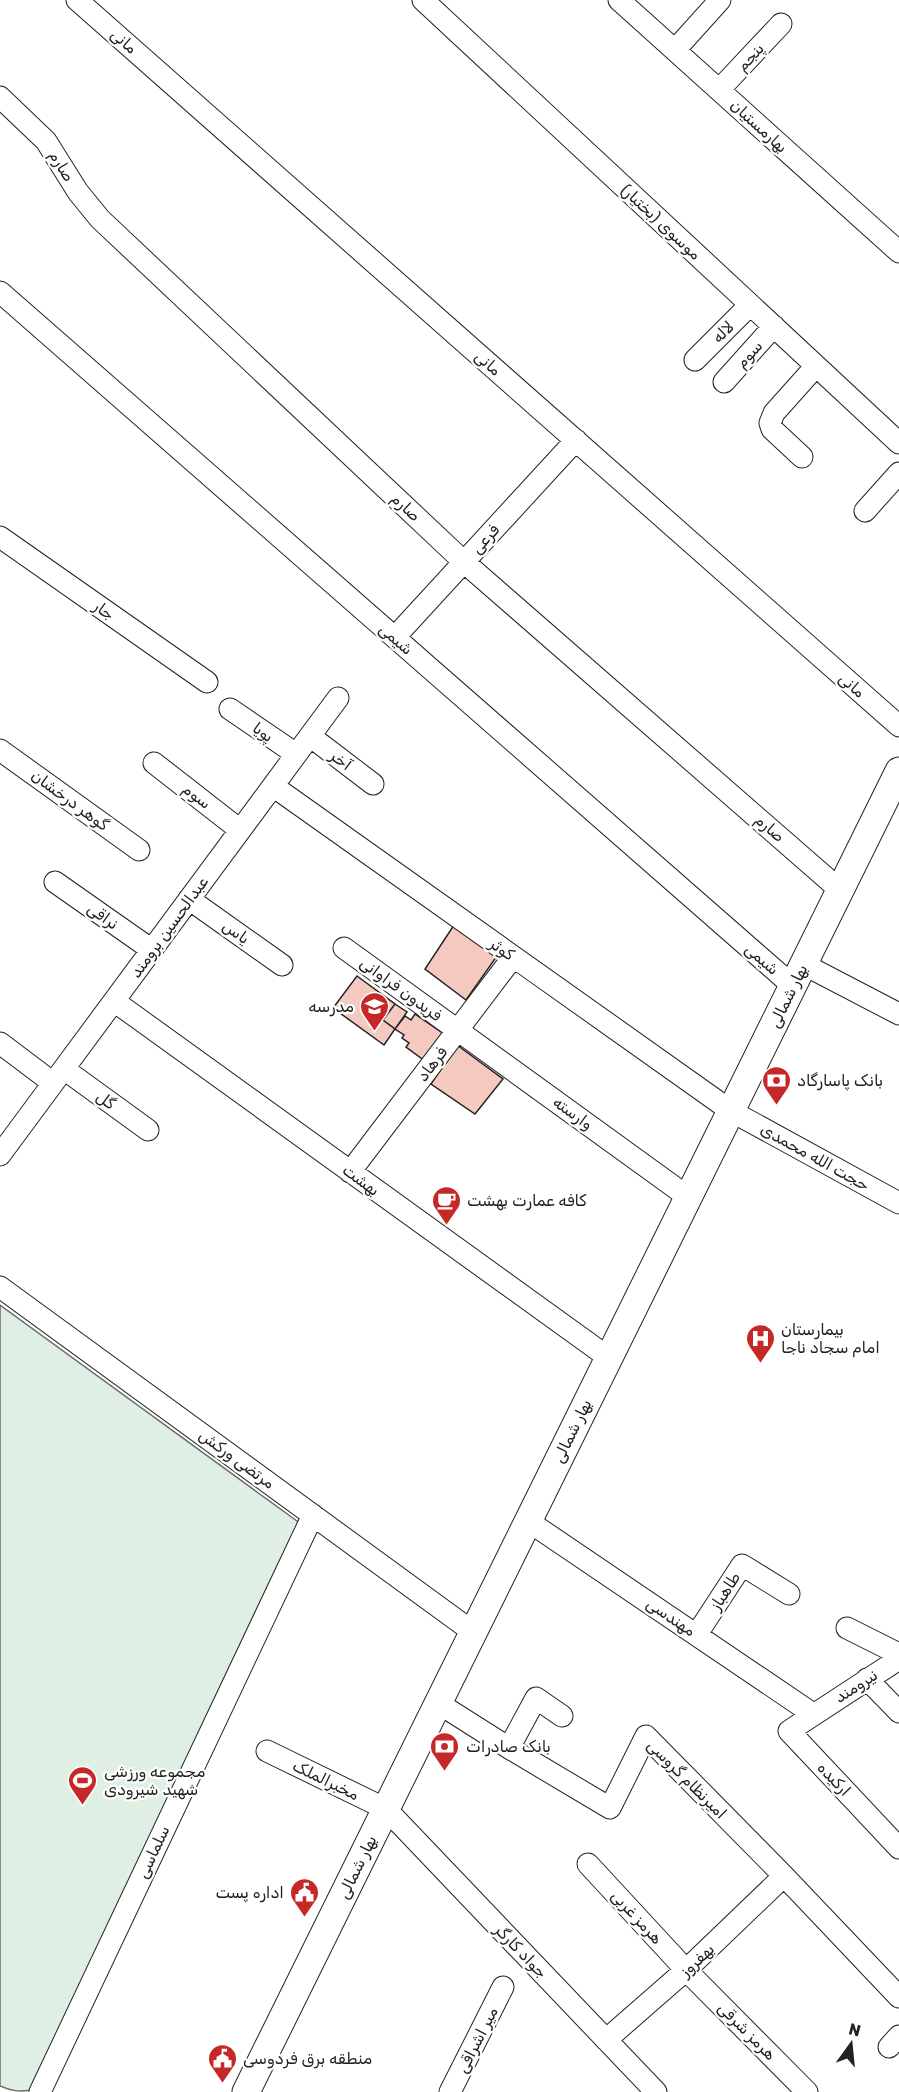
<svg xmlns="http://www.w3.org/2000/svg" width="899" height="2092" viewBox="0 0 899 2092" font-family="Rubik,Cairo,sans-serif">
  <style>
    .green { fill: #e0efe3; stroke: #6f6f6f; stroke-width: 1.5 }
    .building { fill: #f3c9c0; stroke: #222; stroke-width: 1.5 }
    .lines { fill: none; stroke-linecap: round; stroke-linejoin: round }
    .minor-casing { stroke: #222; stroke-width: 23 }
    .major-casing { stroke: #222; stroke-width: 29 }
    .minor { stroke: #fff; stroke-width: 21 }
    .major { stroke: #fff; stroke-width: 27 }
    .labels { text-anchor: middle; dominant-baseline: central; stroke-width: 4.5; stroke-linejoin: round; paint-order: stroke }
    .street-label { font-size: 16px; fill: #222; stroke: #fff }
    .poi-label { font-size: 16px; fill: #222; stroke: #fff; text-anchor: start }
  </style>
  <rect width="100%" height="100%" fill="#fff"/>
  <path class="green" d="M0 1305 301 1524 31 2090C19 2092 11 2091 0 2086Z"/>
  <path class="building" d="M454 925 497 956 466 1000 425 969Z
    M357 976 395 1004 383 1020 395 1029 384 1045 333 1008Z
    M395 1004 407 1012 395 1029 383 1020Z
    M415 1014 444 1034 425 1061 406 1047 409 1043 402 1038 404 1035 395 1029 405 1016 411 1020Z
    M457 1045 503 1079 475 1114 431 1084Z"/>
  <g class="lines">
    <defs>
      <path id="minor" d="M77 0 899 726
        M423 0 899 443
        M619 0 899 252
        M675 50 720 0
        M719 90 781 24
        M0 97 46 141 78 192 100 219 464 562 840 890
        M0 292 793 986
        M695 360 750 305
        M724 382 774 326
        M802 457 772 429 770 423 774 413 816 366
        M865 511 899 473
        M0 537 207 682
        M395 637 576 440
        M230 709 296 754
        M310 736 373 784
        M0 750 139 850
        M154 763 240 830
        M273 786 731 1111 899 1203
        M55 882 152 950
        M189 899 282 965
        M344 948 688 1197
        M803 964 899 1014
        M114 1001 609 1358
        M0 1043 53 1083
        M64 1069 148 1130
        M0 1155 338 698
        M350 1172 513 957
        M0 1287 473 1632
        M528 1521 813 1714
        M847 1628 899 1654
        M697 1634 742 1565 789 1594
        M899 1659 789 1731 899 1848
        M867 1679 899 1712
        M438 1703 509 1748 610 1808 646 1736 784 1876 899 1997
        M509 1748 536 1698 562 1716
        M267 1751 386 1809 656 2092
        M588 1864 686 1970 807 2092
        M606 2040 686 1970 784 1876
        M889 2047 899 2036
        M40 2092 313 1515
        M450 2092 503 1987"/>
      <path id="major" d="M246 2092 899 771"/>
    </defs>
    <use href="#minor" class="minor-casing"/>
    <use href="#major" class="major-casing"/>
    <use href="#minor" class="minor"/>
    <use href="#major" class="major"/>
  </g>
  <defs>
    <symbol id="school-pin" viewBox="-11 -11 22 30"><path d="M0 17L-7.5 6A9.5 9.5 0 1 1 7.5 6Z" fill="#c62828" stroke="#fff"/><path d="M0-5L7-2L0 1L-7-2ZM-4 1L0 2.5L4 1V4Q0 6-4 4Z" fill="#fff"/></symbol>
    <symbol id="bank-pin" viewBox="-11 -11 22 30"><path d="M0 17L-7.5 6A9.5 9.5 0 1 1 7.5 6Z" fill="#c62828" stroke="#fff"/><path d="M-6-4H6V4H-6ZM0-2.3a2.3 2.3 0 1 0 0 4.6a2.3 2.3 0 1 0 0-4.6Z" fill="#fff"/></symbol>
    <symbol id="cafe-pin" viewBox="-11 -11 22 30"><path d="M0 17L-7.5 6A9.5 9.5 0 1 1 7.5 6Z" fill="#c62828" stroke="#fff"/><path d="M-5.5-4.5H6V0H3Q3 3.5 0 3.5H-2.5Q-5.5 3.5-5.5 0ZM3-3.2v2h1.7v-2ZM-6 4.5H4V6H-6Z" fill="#fff"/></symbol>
    <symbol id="hospital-pin" viewBox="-11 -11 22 30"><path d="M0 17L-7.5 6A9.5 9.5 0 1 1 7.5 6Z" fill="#c62828" stroke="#fff"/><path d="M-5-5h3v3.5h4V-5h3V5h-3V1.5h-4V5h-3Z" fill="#fff"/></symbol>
    <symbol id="stadium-pin" viewBox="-11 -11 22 30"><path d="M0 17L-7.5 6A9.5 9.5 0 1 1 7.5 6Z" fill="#c62828" stroke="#fff"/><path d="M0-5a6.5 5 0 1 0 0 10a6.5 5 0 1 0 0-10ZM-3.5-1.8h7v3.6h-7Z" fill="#fff"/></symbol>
    <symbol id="civic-pin" viewBox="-11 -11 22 30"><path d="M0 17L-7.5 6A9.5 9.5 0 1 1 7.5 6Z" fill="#c62828" stroke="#fff"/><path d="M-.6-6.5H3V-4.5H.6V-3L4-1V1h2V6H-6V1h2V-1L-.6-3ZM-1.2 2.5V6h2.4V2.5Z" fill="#fff"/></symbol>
  </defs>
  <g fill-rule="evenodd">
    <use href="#school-pin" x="358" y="990" width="33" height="45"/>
    <use href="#bank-pin" x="760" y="1064" width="33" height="45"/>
    <use href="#cafe-pin" x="430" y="1184" width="33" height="45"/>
    <use href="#hospital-pin" x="744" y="1322" width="33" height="45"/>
    <use href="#bank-pin" x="428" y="1730" width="33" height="45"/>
    <use href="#stadium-pin" x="66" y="1764" width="33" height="45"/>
    <use href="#civic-pin" x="288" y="1876" width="33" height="45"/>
    <use href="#civic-pin" x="206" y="2042" width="33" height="45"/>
  </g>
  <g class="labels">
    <g class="street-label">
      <text transform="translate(124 41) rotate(41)">مانی</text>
      <text transform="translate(750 57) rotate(-47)">پنجم</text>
      <text transform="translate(759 126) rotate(42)">بهارمستیان</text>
      <text transform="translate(62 166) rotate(59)">صارم</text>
      <text transform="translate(661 222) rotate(43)">موسوی (بختیار)</text>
      <text transform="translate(723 332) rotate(-45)">لاله</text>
      <text transform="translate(749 354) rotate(-48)">سوم</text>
      <text transform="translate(488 363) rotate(41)">مانی</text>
      <text transform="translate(406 507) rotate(43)">صارم</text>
      <text transform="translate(485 539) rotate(-48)">فرعی</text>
      <text transform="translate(104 610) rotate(35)">جار</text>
      <text transform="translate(396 639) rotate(41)">شیمی</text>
      <text transform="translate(852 685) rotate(41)">مانی</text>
      <text transform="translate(263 732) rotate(35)">پویا</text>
      <text transform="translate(341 760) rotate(37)">آخر</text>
      <text transform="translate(197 796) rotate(38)">سوم</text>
      <text transform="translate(70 800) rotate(36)">گوهر درخشان</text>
      <text transform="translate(770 828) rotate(41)">صارم</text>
      <text transform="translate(103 916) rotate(35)">نراقی</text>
      <text transform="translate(169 927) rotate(-54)">عبدالحسین برومند</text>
      <text transform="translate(236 932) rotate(35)">یاس</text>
      <text transform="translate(502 949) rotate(35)">کوثر</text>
      <text transform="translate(762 959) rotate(41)">شیمی</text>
      <text transform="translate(401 989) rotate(36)">فریدون فراوانی</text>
      <text transform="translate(788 996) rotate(-64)">بهار شمالی</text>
      <text transform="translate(432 1064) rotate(-53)">فرهاد</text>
      <text transform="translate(106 1100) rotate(36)">گل</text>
      <text transform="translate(573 1113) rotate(36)">وارسته</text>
      <text transform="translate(815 1157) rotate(29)">حجت الله محمدی</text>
      <text transform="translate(361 1180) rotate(36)">بهشت</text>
      <text transform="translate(572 1431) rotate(-64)">بهار شمالی</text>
      <text transform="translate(237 1459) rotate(36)">مرتضی ورکش</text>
      <text transform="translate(725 1591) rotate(-57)">طاهباز</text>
      <text transform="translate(671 1617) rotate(34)">مهندسی</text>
      <text transform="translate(856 1686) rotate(-33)">نیرومند</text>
      <text transform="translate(687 1779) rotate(45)">امیرنظام گروسی</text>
      <text transform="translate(834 1779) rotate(46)">ارکیده</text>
      <text transform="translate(326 1780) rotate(26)">مخبرالملک</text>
      <text transform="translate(153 1852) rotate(-65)">سلماسی</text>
      <text transform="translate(357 1867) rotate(-64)">بهار شمالی</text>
      <text transform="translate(637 1917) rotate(47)">هرمز غربی</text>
      <text transform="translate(521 1951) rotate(46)">جواد کارگر</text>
      <text transform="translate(697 1960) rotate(-43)">بهفروز</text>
      <text transform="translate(747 2031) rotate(45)">هرمز شرقی</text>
      <text transform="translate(477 2040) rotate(-63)">میر اشراقی</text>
    </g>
    <g class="poi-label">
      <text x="354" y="1006" text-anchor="end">مدرسه</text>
      <text x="797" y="1080">بانک پاسارگاد</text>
      <text x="467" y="1200">کافه عمارت بهشت</text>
      <text x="781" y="1329">بیمارستان<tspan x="781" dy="18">امام سجاد ناجا</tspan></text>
      <text x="466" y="1746">بانک صادرات</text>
      <text x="104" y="1771">مجموعه ورزشی<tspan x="104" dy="18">شهید شیرودی</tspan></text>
      <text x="284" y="1892" text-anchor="end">اداره پست</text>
      <text x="243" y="2058">منطقه برق فردوسی</text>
    </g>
  </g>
  <g transform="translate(851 2044) rotate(15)" stroke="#ffffff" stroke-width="4.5" paint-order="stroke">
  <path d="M0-4.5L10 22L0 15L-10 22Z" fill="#222222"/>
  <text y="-9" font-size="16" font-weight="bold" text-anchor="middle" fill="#222222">N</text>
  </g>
</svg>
